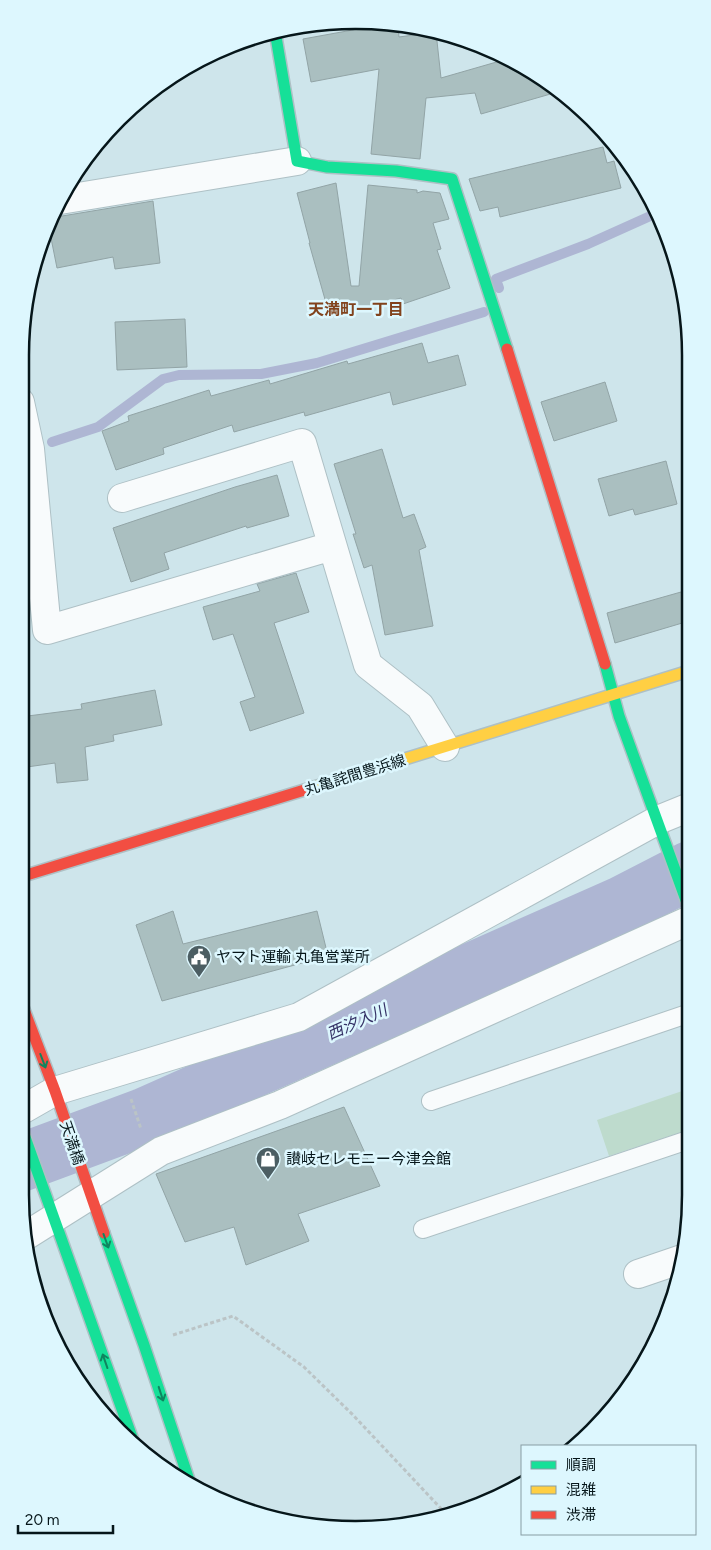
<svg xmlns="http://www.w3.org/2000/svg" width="711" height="1550" viewBox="0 0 711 1550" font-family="Figtree,'Noto Sans JP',sans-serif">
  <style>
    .green { fill: #bedbcd }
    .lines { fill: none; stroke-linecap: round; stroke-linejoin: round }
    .stream { stroke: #aeb6d3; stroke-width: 10 }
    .river { stroke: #aeb6d3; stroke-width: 58 }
    .building { fill: #aabfc0; stroke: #92a4a6 }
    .lane-casing { stroke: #aec0c5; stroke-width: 20 }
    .street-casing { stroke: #aec0c5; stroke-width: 30 }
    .fast-casing { stroke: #aec0c5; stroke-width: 14 }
    .slow-casing { stroke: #aec0c5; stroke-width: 14 }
    .jam-casing { stroke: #aec0c5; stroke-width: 14 }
    .path { stroke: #bbc4c6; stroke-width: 3; stroke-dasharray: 4 2.5; stroke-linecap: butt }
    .lane { stroke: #f8fbfc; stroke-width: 18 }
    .street { stroke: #f8fbfc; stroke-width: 28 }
    .fast { stroke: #16e098; stroke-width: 11 }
    .slow { stroke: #ffcf43; stroke-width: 11 }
    .jam { stroke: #f24e42; stroke-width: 11 }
    .oneway { stroke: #0f855f }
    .labels { text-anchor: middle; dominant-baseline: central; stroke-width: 5; stroke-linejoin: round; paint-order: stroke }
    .street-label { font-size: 15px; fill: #06161a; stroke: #ddf7fe }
    .poi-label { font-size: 15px; fill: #06161a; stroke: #ddf7fe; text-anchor: start }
    .neighbourhood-label { font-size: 16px; font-weight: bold; fill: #81421c; stroke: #ddf7fe }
    .water-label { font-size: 16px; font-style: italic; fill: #363367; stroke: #ddf7fe }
    .rim { fill: none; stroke: #06161a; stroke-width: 2.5 }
  </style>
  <rect width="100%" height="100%" fill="#cee5eb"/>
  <path class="green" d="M691 1088V1129L609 1156 597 1120Z"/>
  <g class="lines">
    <path class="stream" d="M499 288 496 279 588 244 657 213
      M52 442 98 427 163 379 179 375 261 374 317 363 484 312"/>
    <path class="river" d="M20 1163 144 1117 622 905 690 870"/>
  </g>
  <path class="building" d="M357 20 398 24 399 37 436 32 441 78 507 59 561 91 481 114 475 93 426 98 420 159 371 154 379 69 311 82 303 39 358 29Z
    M603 147 607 163 614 161 621 188 500 217 498 207 480 211 469 179Z
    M336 183 351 286H359L368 185 417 190V193L423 191 440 193 449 219 433 223 441 249 437 250 450 288 403 304 401 298 330 317 309 243H310L297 193Z
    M153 201 160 263 115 269 113 257 57 268 48 223 50 218Z
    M185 319 187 367 117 370 115 322Z
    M422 343 428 363 458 355 466 385 393 405 390 392 305 416 304 412 234 432 232 425 163 448 164 454 116 470 102 431 129 421 128 416 209 390 211 396 269 380 270 384 347 361 348 364Z
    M605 382 617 421 554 441 541 402Z
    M382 449 403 518 414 514 426 547 419 550 433 626 385 635 372 565 364 568 353 534H356L334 464Z
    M666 461 677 504 635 515 633 509 609 516 598 479Z
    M277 475 289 516 247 528 246 526 164 553 169 569 131 582 113 528 235 487Z
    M296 573 309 612 274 623 304 713 250 731 240 702 255 697 233 634 213 640 203 607 260 591 257 584Z
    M681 592 689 621 615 643 607 613Z
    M155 690 162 725 113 735 114 741 85 747 88 780 57 783 55 763 20 768V717L82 709 81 704Z
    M173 911 183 944 317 911 328 956 162 1001 136 925Z
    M344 1107 380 1186 298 1214 309 1241 246 1265 234 1227 185 1242 156 1174Z"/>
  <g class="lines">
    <defs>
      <path id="lane" d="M431 1101 690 1013
        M423 1229 691 1139"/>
      <path id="street" d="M60 200 297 161
        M20 402 30 449 47 630 332 546
        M122 498 302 443 368 665 420 706 445 747
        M20 1111 55 1091 299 1017 658 820 690 807
        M27 1235 161 1151 280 1105 690 920
        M638 1274 685 1258"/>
      <path id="fast" d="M275 31 297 161 327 167 396 171 452 179 507 349
        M605 664 619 716 690 911
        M20 1123 133 1440
        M104 1233 144 1345 191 1486"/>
      <path id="slow" d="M311 788 689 671"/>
      <path id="jam" d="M507 349 605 664
        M20 877 311 788
        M20 999 55 1091 104 1233"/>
    </defs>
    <use href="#lane" class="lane-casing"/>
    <use href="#street" class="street-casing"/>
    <use href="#fast" class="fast-casing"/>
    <use href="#slow" class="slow-casing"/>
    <use href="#jam" class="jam-casing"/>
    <path class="path" d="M131 1099 141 1129
      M173 1335 233 1316 304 1367 353 1415 448 1516"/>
    <use href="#lane" class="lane"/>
    <use href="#street" class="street"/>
    <use href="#fast" class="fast"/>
    <use href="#slow" class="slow"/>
    <use href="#jam" class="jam"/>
  </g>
  <defs><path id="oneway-shaft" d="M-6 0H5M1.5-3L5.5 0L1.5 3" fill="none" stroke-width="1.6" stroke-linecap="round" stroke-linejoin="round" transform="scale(1.25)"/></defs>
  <g class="oneway">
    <use href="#oneway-shaft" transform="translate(43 1061) rotate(69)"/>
    <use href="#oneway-shaft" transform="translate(106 1241) rotate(70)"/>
    <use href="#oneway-shaft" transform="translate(105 1361) rotate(-109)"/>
    <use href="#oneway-shaft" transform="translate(161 1394) rotate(72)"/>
  </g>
  <defs>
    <symbol id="civic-pin" viewBox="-11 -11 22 30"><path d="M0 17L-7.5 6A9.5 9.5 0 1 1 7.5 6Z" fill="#4c5e63" stroke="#ddf7fe"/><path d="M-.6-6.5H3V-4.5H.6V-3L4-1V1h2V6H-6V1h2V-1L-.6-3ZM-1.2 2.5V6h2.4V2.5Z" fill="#fff"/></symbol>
    <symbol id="shop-pin" viewBox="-11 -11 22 30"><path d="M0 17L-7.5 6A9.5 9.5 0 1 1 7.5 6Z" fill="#4c5e63" stroke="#ddf7fe"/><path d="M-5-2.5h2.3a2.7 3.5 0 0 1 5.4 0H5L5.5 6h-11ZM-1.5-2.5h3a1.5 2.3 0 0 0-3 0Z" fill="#fff"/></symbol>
  </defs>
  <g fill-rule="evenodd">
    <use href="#civic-pin" x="185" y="943" width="28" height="38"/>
    <use href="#shop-pin" x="254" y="1145" width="28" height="38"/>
  </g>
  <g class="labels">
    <g class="street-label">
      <text transform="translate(355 775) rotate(-17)">丸亀詫間豊浜線</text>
      <text transform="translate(72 1143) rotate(71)">天満橋</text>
    </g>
    <g class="poi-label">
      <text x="216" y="957">ヤマト運輸 丸亀営業所</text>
      <text x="286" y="1159">讃岐セレモニー今津会館</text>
    </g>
    <g class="neighbourhood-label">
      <text x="356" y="309">天満町一丁目</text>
    </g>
    <g class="water-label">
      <text transform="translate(357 1022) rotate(-24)">西汐入川</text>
    </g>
  </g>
  <path d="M0 0H711V1550H0ZM355 29H356A326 326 0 0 1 682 355V1195A326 326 0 0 1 356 1521H355A326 326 0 0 1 29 1195V355A326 326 0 0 1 355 29Z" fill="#ddf7fe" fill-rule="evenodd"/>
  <path class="rim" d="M355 29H356A326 326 0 0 1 682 355V1195A326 326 0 0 1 356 1521H355A326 326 0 0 1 29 1195V355A326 326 0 0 1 355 29Z"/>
  <rect x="521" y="1445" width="175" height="90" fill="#ddf7fe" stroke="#879da3"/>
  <rect x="531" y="1461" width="25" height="8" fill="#16e098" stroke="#879da3"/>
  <text x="566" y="1470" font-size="15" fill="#06161a">順調</text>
  <rect x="531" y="1486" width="25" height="8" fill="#ffcf43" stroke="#879da3"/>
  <text x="566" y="1495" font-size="15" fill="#06161a">混雑</text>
  <rect x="531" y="1511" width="25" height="8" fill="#f24e42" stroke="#879da3"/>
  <text x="566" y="1520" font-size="15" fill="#06161a">渋滞</text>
  <path d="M18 1525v8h95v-8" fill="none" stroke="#06161a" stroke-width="2.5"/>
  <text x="25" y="1525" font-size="15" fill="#06161a" stroke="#ddf7fe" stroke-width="4" paint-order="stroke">20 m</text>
</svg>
